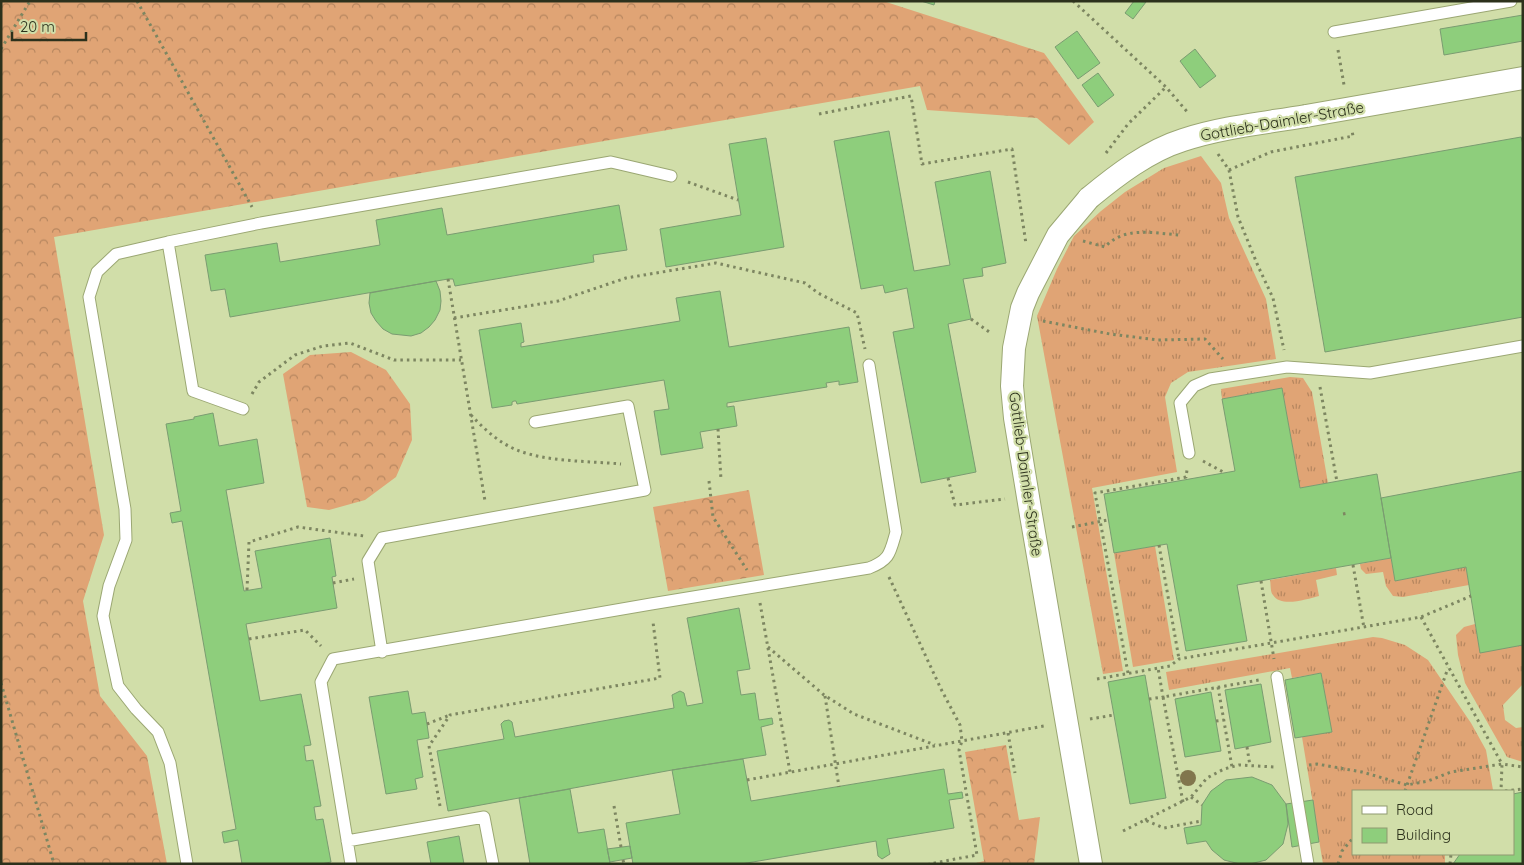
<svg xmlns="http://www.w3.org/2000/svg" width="1524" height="865" viewBox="0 0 1524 865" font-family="Quicksand,sans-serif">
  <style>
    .grass { fill: url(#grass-tufts) }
    .forest { fill: url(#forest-crowns) }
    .building { fill: #8ece7c; stroke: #7a9c71 }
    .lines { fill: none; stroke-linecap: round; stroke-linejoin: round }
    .service-casing { stroke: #9ba773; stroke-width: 13 }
    .minor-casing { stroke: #9ba773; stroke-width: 24 }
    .path { stroke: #7d8661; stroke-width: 3; stroke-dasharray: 2.5 4; stroke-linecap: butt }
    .service { stroke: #fff; stroke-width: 11 }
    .minor { stroke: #fff; stroke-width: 22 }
    .minor-bridge-casing { stroke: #9ba773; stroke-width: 24; stroke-linecap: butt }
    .minor-bridge { stroke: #fff; stroke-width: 22 }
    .tree { fill: #81764d }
    .labels { text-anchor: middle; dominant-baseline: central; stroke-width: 4.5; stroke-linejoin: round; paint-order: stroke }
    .street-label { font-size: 15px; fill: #2c311c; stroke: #d1dea9 }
  </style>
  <defs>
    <pattern id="grass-tufts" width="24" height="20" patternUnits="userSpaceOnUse" patternTransform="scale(1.25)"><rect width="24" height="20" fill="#e0a475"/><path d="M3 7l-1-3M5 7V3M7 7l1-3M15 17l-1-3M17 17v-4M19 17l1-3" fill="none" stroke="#b6865f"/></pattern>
    <pattern id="forest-crowns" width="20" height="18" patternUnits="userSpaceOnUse" patternTransform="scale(1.25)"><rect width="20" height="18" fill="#e0a475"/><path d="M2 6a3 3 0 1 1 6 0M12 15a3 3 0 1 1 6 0" fill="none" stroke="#b6865f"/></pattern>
  </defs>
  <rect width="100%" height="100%" fill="#d1dea9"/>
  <path class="grass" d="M1201 156 1221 183 1229 218 1266 299 1276 359 1188 372 1171 383 1165 397 1177 472 1092 488 1123 671 1103 674 1037 316 1057 269 1074 236 1101 211 1125 192 1164 168Z
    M1290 377 1303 378 1312 392 1328 483 1300 488 1282 388 1222 399 1221 389Z
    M1155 546 1174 660 1133 667 1114 553Z
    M1391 558 1395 581 1466 567 1469 585 1403 597 1393 596 1386 586 1383 572 1366 574 1361 569 1360 564Z
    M1336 568 1337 575 1316 580 1319 596C1307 599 1281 608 1273 595 1270 592 1271 584 1270 580Z
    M1475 624 1480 652 1523 645V684L1503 705 1505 720 1516 728 1523 727V762L1507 757 1465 683 1458 655 1456 635 1464 627Z
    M1373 637 1382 638 1405 645 1428 660 1471 723 1486 750 1493 790 1353 791V854H1445V864H1323L1302 737 1331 731 1321 673 1292 678 1290 668 1169 690 1166 672Z"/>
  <path class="forest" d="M1 1H883L1044 53 1094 122 1069 145 1037 118 927 110 920 86 54 237 104 535 83 601 100 696 147 756 167 864H1Z
    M351 352 386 370 410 404 412 440 396 477 365 500 329 510 307 507 283 374 310 355Z
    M749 490 764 575 668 591 653 507Z
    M1006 745 1019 820 1040 817 1034 864H972L984 861 965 752Z"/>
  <path class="building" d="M921 1H935L934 5Z
    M1134 1 1146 2 1133 19 1125 13Z
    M1523 15V41L1444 55 1440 29Z
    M1077 31 1100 63 1078 79 1055 47Z
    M1195 49 1216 76 1200 88 1180 61Z
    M1098 73 1114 95 1098 107 1082 85Z
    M889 131 914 271 950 265 935 182 990 171 1006 263 982 268 983 276 963 279 971 319 948 324 976 472 921 483 893 332 914 328 907 288 885 293 883 285 861 289 834 141Z
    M1521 137 1523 144V317L1325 352 1295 177Z
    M766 138 784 247 666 267 660 229 741 215 729 144Z
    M619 205 627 250 593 255 594 262 455 286 453 279H448L230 317 225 289 211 291 205 255 277 243 280 262 380 245 376 220 442 208 447 235Z
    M436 281 440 291 441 301 440 310 435 320 429 327 421 333 411 336 392 334 383 329 376 321 371 313 369 303 370 293Z
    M720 291 729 347 849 327 858 382 839 385V381L826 383 827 387 727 403V407L734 406 737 426 700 432 703 448 661 455 654 411 669 409 664 380 517 404 516 401H514L512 402V405L492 408 479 330 521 323 524 342 521 343V347L680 321 676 298Z
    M1282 388 1300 488 1377 474 1391 558 1237 585 1247 641 1186 651 1167 544 1114 553 1104 494 1235 471 1222 399Z
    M213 413 219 446 257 439 264 483 226 490 244 591 262 588 255 551 330 538 336 576 332 577 337 608 246 624 260 701 301 694 311 745 304 746 306 761 313 760 321 806 314 807 316 820 323 819 331 862 321 864H242L238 840 224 843 222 832 236 829 182 521 172 523 170 513 181 511 166 424 194 419V417Z
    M1523 471V645L1480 653 1466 567 1395 581 1381 498Z
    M739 608 750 669 737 671 741 695 755 693 759 720 772 718 773 724 761 727 766 755 672 770 448 811 437 751 504 739 501 724 504 721 509 720 512 722 515 737 674 708 672 695 680 691 684 693 687 706 703 703 687 618Z
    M1321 673 1332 732 1295 738 1285 680Z
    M1145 675 1166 798 1130 804 1108 682Z
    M1261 684 1271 742 1235 749 1225 690Z
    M408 691 412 714 425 712 427 724 429 738 417 740 423 777 415 779 417 789 386 794 369 697Z
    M1211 692 1221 751 1185 757 1175 699Z
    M743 759 751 801 944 769 948 794 962 792 963 798 949 800 954 828 887 839 890 854 882 859 878 856 876 841 741 864H633L626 823 680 814 672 770Z
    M1252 777 1272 785 1286 804 1288 824 1283 844 1266 860 1250 864H1240L1224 860 1212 850 1206 841 1187 844 1184 828 1201 825 1202 805 1211 791 1226 780Z
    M570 789 578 833 604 829 610 864H530L519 798Z
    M1523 792V864H1453L1460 854H1513V794Z
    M1313 800 1319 842 1292 847 1286 804Z
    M459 836 464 864H431L427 842Z
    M630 846 632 858 610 862 607 849Z"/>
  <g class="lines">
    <defs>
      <path id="service" d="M1334 32 1511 1
        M168 242 193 391 243 409
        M1189 453 1180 403 1194 386 1210 379 1287 367 1370 373 1523 346
        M382 652 368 561 382 538 645 490 628 406 535 422
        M1277 677 1308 864
        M347 841 484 817 493 864
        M187 864 170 763 158 732 136 709 118 686 103 616 109 586 126 540 125 509 89 297 97 272 116 254 168 242 261 223 611 162 671 176
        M351 864 321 682 333 659 651 604 869 568C890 560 890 553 896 532L869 365"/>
      <path id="minor" d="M1306 116 1523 78
        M1089 198 1058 235 1028 293 1022 308 1014 348 1012 386 1015 418 1031 515 1091 864"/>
    </defs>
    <use href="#service" class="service-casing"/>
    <use href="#minor" class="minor-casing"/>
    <path class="path" d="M137 1 252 207
      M1073 1 1166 87 1189 114
      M1 49 30 1
      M1338 50 1344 85
      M819 114 911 96 922 164 1012 149 1026 244
      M1106 153 1128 124 1166 87
      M1218 154 1229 170 1238 217 1258 266 1273 298 1284 350
      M1229 170 1271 152 1353 136 1352 131
      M688 182 738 200
      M1083 241 1105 247C1124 226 1153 233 1179 235
      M448 279 485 501
      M454 318 558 301 626 278 716 263 805 283 818 293 857 313 865 349
      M971 319 992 334
      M1043 321 1110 334 1158 340 1205 339 1223 359
      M1320 387 1337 482
      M252 394 259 382 295 355 323 346 350 343 394 360H461
      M471 415C483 428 499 443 517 450 547 462 589 461 621 464
      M718 429 721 480
      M1203 461 1225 473
      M948 478 955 505 1005 499
      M709 481 713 517 747 570
      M1343 514 1348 513
      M1072 527 1108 520
      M1159 545 1179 659
      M1353 565 1364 628
      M889 577 941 689 960 725 962 741 959 750 977 855 929 864
      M1261 581 1274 659
      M333 583 354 579
      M247 590 249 542 298 527 364 536
      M760 603 790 772
      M1421 617 1502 764 1501 791
      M249 639 305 630 321 646
      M768 647 824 695 854 714 935 745
      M1128 673 1095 493 1186 477 1187 470
      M1097 679 1170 666 1179 659 1421 617 1471 596
      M1 683 54 864
      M1218 687 1232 767
      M825 696 839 787
      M1149 699 1163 697 1158 668
      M1090 719 1114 715
      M1216 721 1224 720
      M427 724 450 715
      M1008 733 1015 773
      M1247 747 1250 766
      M1309 765 1317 764 1362 772 1407 785 1428 781 1451 772 1502 764 1523 767
      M747 780 1044 726
      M1405 791 1448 668
      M1505 791 1523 789
      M1191 797 1202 805
      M1183 802 1163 697 1259 680
      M440 806 429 746 450 715 660 678 653 622
      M614 806 621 847
      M1145 820 1191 797 1207 778 1224 769 1239 765 1275 767
      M1123 831 1145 820 1164 828 1201 821
      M623 860 624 864
      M1338 864 1342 851 1353 838
      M1450 864 1451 854"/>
    <use href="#service" class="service"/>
    <use href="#minor" class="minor"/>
    <defs>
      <path id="minor-bridge" d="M1089 198C1117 175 1148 151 1183 140 1222 127 1265 123 1306 116"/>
    </defs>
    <use href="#minor-bridge" class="minor-bridge-casing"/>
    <use href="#minor-bridge" class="minor-bridge"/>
  </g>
  <circle class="tree" cx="1188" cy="778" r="8"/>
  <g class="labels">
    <g class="street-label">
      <text transform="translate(1282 121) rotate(-10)">Gottlieb-Daimler-Straße</text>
      <text transform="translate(1026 474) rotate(82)">Gottlieb-Daimler-Straße</text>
    </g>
  </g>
  <rect width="1524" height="865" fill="none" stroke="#2c311c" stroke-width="5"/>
  <rect x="1352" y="790" width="162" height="65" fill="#d1dea9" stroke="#8f9971"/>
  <rect x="1362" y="806" width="25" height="8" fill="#ffffff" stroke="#8f9971"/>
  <text x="1396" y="815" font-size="15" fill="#2c311c">Road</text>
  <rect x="1362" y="828" width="25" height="15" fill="#8ece7c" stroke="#8f9971"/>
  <text x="1396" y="840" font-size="15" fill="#2c311c">Building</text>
  <path d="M12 32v8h74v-8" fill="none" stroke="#2c311c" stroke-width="2.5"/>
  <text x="20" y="32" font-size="15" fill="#2c311c" stroke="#d1dea9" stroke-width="4" paint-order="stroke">20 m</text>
</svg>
